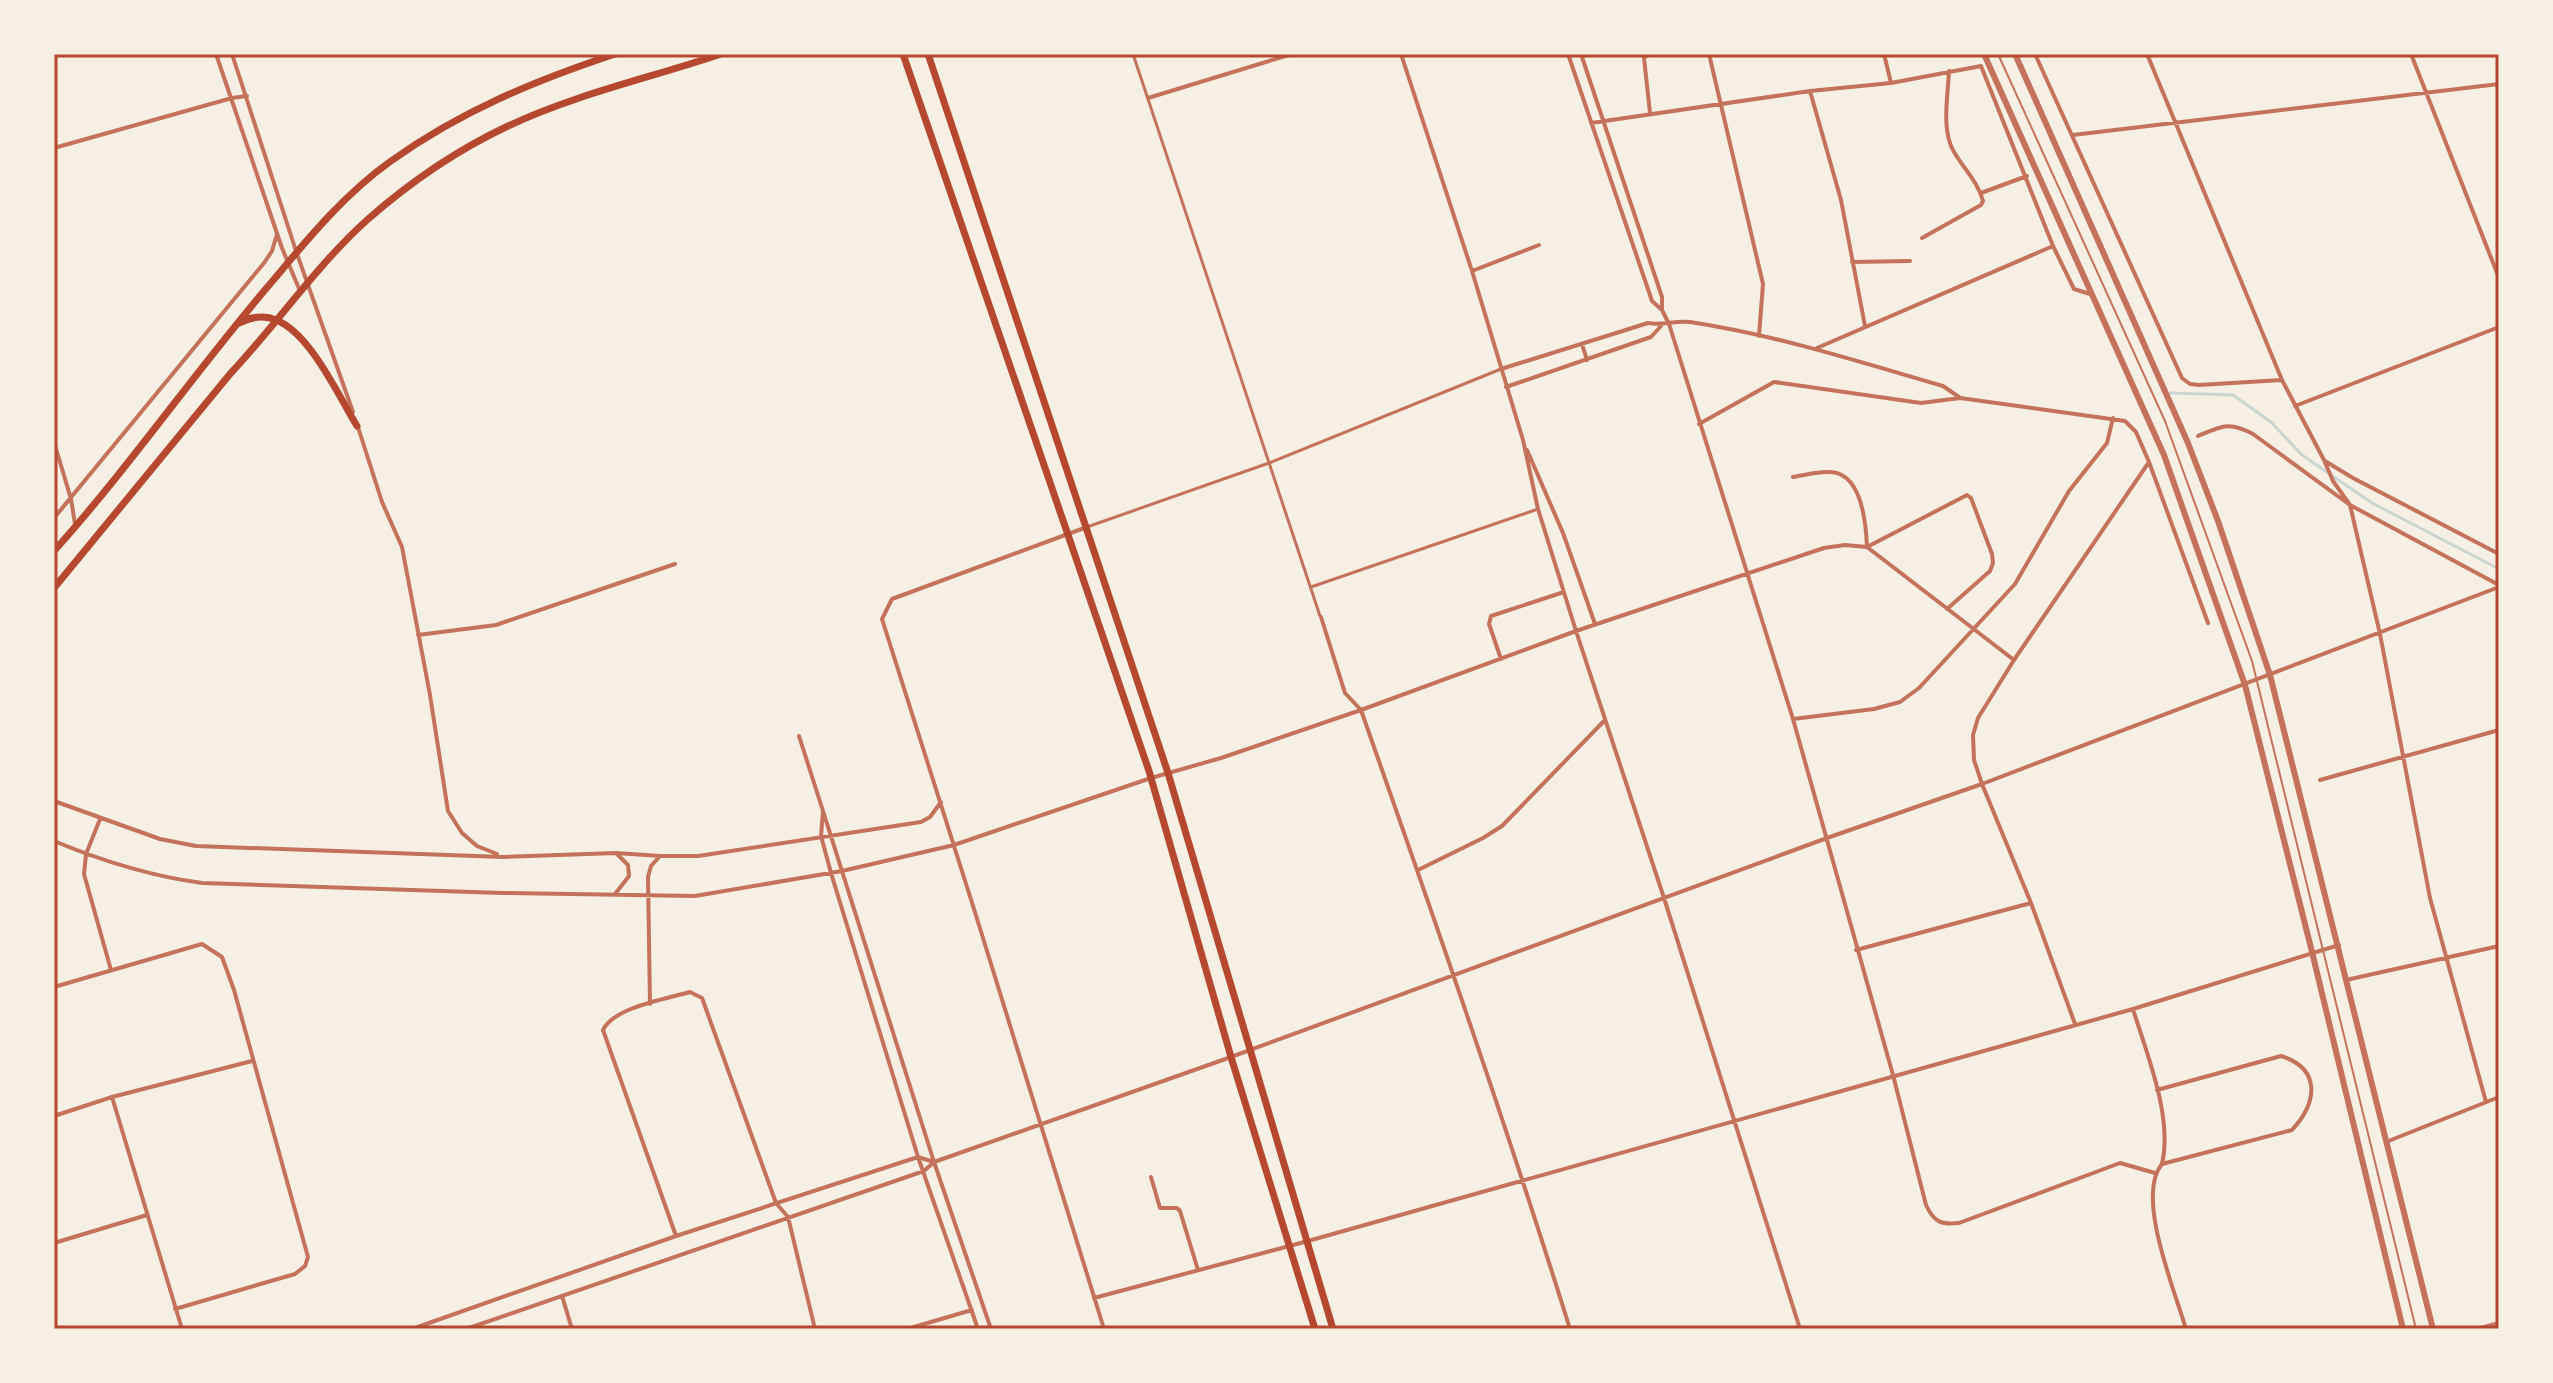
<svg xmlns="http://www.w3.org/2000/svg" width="2553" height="1383" viewBox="0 0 2553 1383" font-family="'Fira Sans Condensed',sans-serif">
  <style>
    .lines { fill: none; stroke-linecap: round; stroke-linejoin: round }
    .stream { stroke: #c9d6d2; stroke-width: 3 }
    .service { stroke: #c5725c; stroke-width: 2 }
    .pedestrian { stroke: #c5725c; stroke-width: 3 }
    .minor { stroke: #c5725c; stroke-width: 4 }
    .tertiary { stroke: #c5725c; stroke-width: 6 }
    .primary { stroke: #b5482f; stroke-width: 7 }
    .neatline { fill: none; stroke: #b5482f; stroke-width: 3 }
  </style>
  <rect width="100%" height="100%" fill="#f6efe4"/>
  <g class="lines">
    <path class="stream" d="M2170 393 2233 395 2271 422 2302 455 2372 503 2499 569"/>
    <path class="service" d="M1998 54 2165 421 2252 661 2416 1329"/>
    <path class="pedestrian" d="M1133 54 1320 616
      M1087 527 1269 463 1501 369
      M1311 587 1538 509"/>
    <path class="minor" d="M216 54 282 248 300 291
      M232 54 296 251 353 412
      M1401 54 1472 271 1523 440 1538 509 1576 631 1664 898 1800 1329
      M1568 54 1652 301 1662 310 1669 324 1793 719 1893 1075 1926 1205C1934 1222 1941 1225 1959 1223L2120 1163 2155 1173
      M1581 54 1662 297V310
      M1649 54 1644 58 1650 113
      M1709 54 1763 284 1759 336
      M1884 54 1891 83
      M2035 54 2182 378 2190 384 2199 385 2282 380
      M2147 54 2282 380 2324 460 2333 481 2350 505 2380 634 2430 898 2486 1102
      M2411 54 2499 278
      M1810 91 1841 200 1865 326
      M1148 98 1292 54
      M1591 123 1810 91 1891 83 1981 66 2053 246 2074 289 2090 294
      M2073 135 2499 84
      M54 148 232 98 247 96
      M1981 193 2027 176
      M1922 238 1981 205 1983 201C1978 182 1964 169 1954 152 1941 131 1948 95 1949 71
      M1852 262 1910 261
      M1472 271 1539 245
      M1582 344 1587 360
      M1817 348 2053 246
      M1501 369 1648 323C1663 326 1675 320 1690 322 1776 335 1860 362 1943 386L1959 397
      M1506 387 1651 337 1661 326
      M2295 406 2499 327
      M357 424 382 502 402 547 430 695 448 811 462 833 477 846 497 854
      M1699 424 1774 382 1921 403 1960 398 2125 421 2136 432 2149 462 2208 623
      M2198 436C2222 426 2229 421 2253 434L2350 505 2499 585
      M54 442 71 499 75 524
      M1527 450 1563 533 1595 624
      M2325 461 2353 478 2499 554
      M1793 477C1805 475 1819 471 1831 472 1862 474 1866 523 1867 547L1967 495 1971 498 1992 554 1993 563 1990 571 1947 609
      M54 518 264 263 272 251 277 234
      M1087 527 892 599 882 619 974 909 1104 1329
      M1321 617 1345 693 1361 710C1433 915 1505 1121 1570 1329
      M418 635 496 625 675 564
      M1501 659 1489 624 1491 616 1564 592
      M1793 719 1874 709 1900 702 1919 688 2015 584 2069 491 2107 443 2113 418
      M799 736 823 811
      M2320 780 2499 730
      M54 801 160 839 196 846 503 857 616 853 660 856H698L921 822 930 817 941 802
      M100 819 86 854 84 874 111 970
      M54 841C102 861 150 876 202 883L502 893 695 896 842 871 954 845 1151 778 1221 758 1361 710 1576 631 1824 548 1845 545 1867 547 2014 660
      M1418 870 1483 838 1502 826 1605 720
      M615 894 629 876 628 865 616 853
      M1856 950 2031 903
      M2346 980 2499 946
      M54 987 202 944 222 957 234 990 308 1257 305 1266 295 1274 175 1309
      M650 1004 648 877 651 866 660 856
      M2133 1009C2147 1055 2173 1117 2162 1164
      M2075 1024 2031 903 1982 784 1974 760 1973 735 1978 718 2014 660 2149 462
      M2157 1090 2281 1056C2322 1069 2317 1103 2292 1130L2162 1164C2135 1196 2175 1291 2186 1329
      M112 1097 182 1329
      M54 1116 112 1097 252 1061
      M2386 1142 2499 1097
      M1151 1177 1160 1208H1177L1180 1211 1198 1270
      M676 1236 603 1030C614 1007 666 999 690 992L702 998 776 1203 788 1217 815 1329
      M54 1243 147 1215
      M562 1296 572 1329
      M1094 1298 1308 1241 2133 1009 2339 945
      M412 1329 676 1236 918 1157 934 1162
      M466 1329 924 1171 934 1162 1231 1057 1827 838 1982 784 2499 587
      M907 1329 972 1310
      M978 1329 918 1157 831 873 821 836 823 811 934 1162 991 1329
      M2477 1329 2499 1323"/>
    <path class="tertiary" d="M1984 54 2164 455 2245 685 2312 952 2403 1329
      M2015 54 2188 443 2218 521 2270 675 2433 1329"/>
    <path class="primary" d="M903 54 1149 771 1231 1057 1315 1329
      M928 54 1168 773 1333 1329
      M239 323C251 317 263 314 276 320 310 333 338 395 357 426
      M54 551C132 464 199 366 276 277 310 236 347 192 391 161 461 111 534 81 615 54
      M54 588 230 374C277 324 316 266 367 220 409 183 457 150 508 126 576 94 650 78 721 54"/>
  </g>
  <rect width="2553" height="1383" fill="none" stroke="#f6efe4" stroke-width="112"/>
  <rect x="56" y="56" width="2441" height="1271" class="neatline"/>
</svg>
